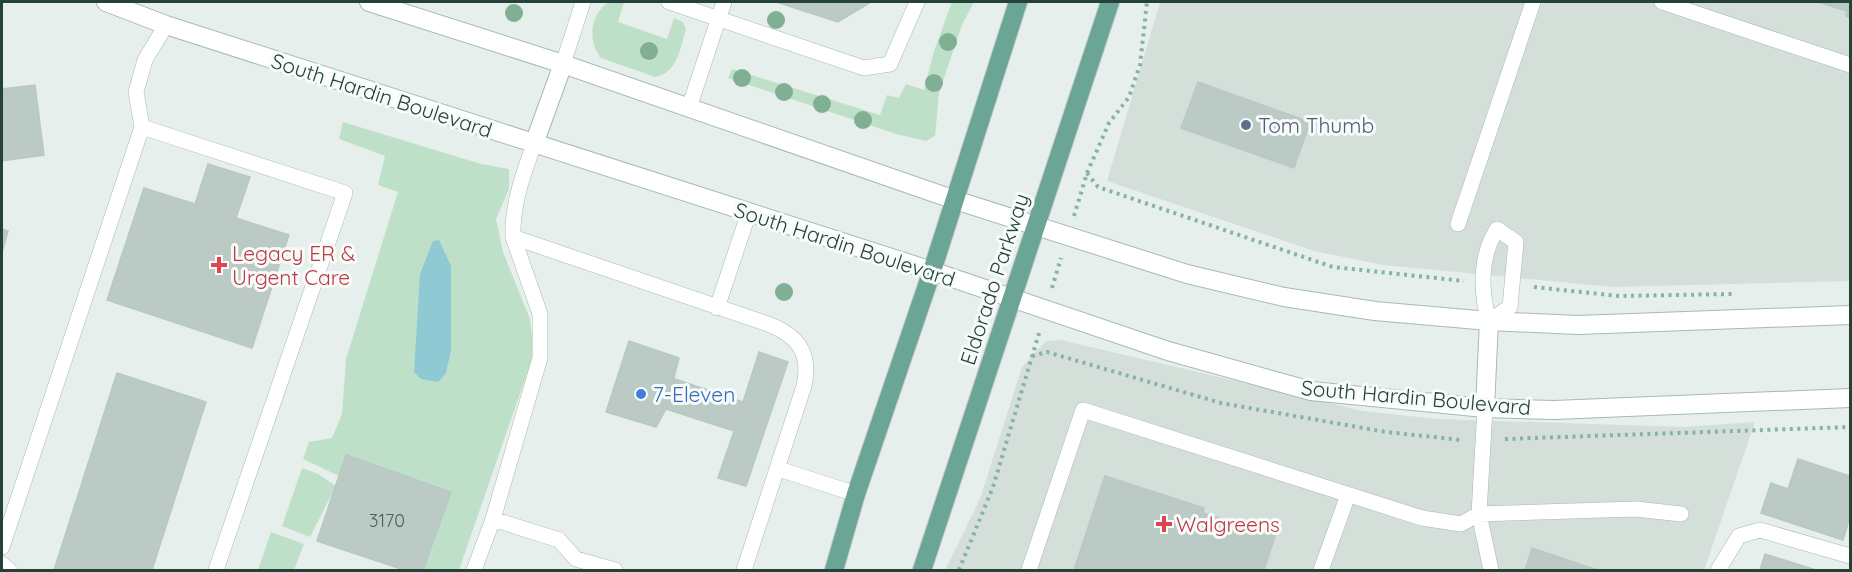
<svg xmlns="http://www.w3.org/2000/svg" width="1852" height="572" viewBox="0 0 1852 572" font-family="Quicksand,sans-serif">
  <style>
    .built { fill: #d4dfda }
    .green { fill: #bfe0c8 }
    .water { fill: #8ec9d4 }
    .building { fill: #bbcac4; stroke: #b8c9c2; stroke-width: 1.5 }
    .lines { fill: none; stroke-linecap: round; stroke-linejoin: round }
    .lane-casing { stroke: #a8b8b2; stroke-width: 16 }
    .secondary-casing { stroke: #a4bbb3; stroke-width: 20 }
    .primary-casing { stroke: #c2cac8; stroke-width: 20 }
    .path { stroke: #86b3a5; stroke-width: 4; stroke-dasharray: 3 4.5; stroke-linecap: butt }
    .lane { stroke: #fff; stroke-width: 15 }
    .secondary { stroke: #fff; stroke-width: 18 }
    .primary { stroke: #6aa596; stroke-width: 18 }
    .tree { fill: #80af93 }
    .service-dot { fill: #5c6f8a; stroke: #f7fbf9; stroke-width: 2 }
    .health-dot { fill: #e0444e; stroke: #f7fbf9; stroke-width: 2 }
    .shop-dot { fill: #3f7fe0; stroke: #f7fbf9; stroke-width: 2 }
    .labels { text-anchor: middle; dominant-baseline: central; stroke-width: 6; stroke-linejoin: round; paint-order: stroke }
    .number-label { font-size: 18px; fill: #4a645c }
    .street-label { font-size: 21px; fill: #24423a; stroke: #f7fbf9 }
    .service-label { font-size: 21px; fill: #4e5e75; stroke: #f7fbf9; text-anchor: start }
    .health-label { font-size: 21px; fill: #be3a42; stroke: #f7fbf9; text-anchor: start }
    .shop-label { font-size: 21px; fill: #366cbe; stroke: #f7fbf9; text-anchor: start }
  </style>
  <rect width="100%" height="100%" fill="#e6efeb"/>
  <path class="built" d="M1160 2H1850V281L1613 287 1384 265 1314 251 1107 181Z
    M1061 340 1363 411 1437 419 1684 427 1755 422 1704 570H945L980 499 1022 367 1046 341Z"/>
  <path class="green" d="M609 2H624L618 22 667 39 674 18 683 22 686 29C680 48 678 73 655 77L601 58C587 41 590 14 609 2Z
    M952 2H974L962 25 939 93 935 136 926 141 896 134 728 78 732 69 880 115 887 95 899 98 906 84 924 90 934 51Z
    M343 122 481 164 509 169V189L496 219 503 252 530 319 534 353 459 570H423L451 491 347 456 339 476 303 459 309 442 332 438 342 414 346 359 398 192 378 185 385 156 339 139Z
    M302 468 318 474 336 486 310 537 282 526Z
    M271 532 304 544 294 570H258Z"/>
  <path class="water" d="M439 240 451 266V350L446 373 438 382 421 379 414 372 420 274 433 241Z"/>
  <path class="building" d="M776 2H871L838 22Z
    M1818 2H1850V18L1846 16 1847 11Z
    M1198 82 1310 122 1294 168 1181 128Z
    M35 85 44 155 2 161V89Z
    M208 164 250 177 236 218 289 235 252 348 107 300 144 188 195 204Z
    M2 229 8 231 2 253Z
    M629 341 679 358 666 409 656 427 606 412Z
    M759 352 788 362 746 486 718 478 734 431 666 409 675 379 743 402Z
    M117 373 206 402 185 467 152 570H54Z
    M346 455 451 492 423 570H404L317 541Z
    M1798 459 1850 476V517L1843 540 1761 513 1771 483 1788 489Z
    M1105 476 1204 508 1203 513 1275 536 1264 570H1074Z
    M1532 548 1588 567 1599 570H1525Z
    M1765 554 1816 570H1760Z"/>
  <g class="lines">
    <defs>
      <path id="lane" d="M669 2 864 68 890 64 917 2
        M1662 2 1850 65
        M166 25 145 60 136 92 142 127 345 193 216 570
        M563 64 583 2
        M689 108 724 2
        M1458 224 1533 2
        M1497 229 1516 242 1510 307 1489 321C1480 290 1480 256 1497 229Z
        M513 237 768 324C799 336 811 354 804 386L744 570
        M717 308 749 212
        M779 469 856 494
        M493 519 559 540 576 559 615 570
        M2 547 142 127
        M2 564 9 570
        M474 570 493 519 540 358V314L513 237C512 204 523 175 534 144
        M1029 570 1083 410 1422 518 1461 524 1479 514 1485 408
        M1321 570 1348 495
        M1491 570 1479 514 1636 509 1681 514
        M1718 570 1739 536 1760 530 1850 556"/>
      <path id="secondary" d="M106 2 166 25 932 271 1168 351 1311 391 1485 408 1554 410 1850 398
        M369 2 563 64 955 200 1187 274 1284 297 1375 311 1489 321 1578 325 1850 315
        M534 144 563 64
        M1485 408 1489 321"/>
      <path id="primary" d="M834 570 856 494 932 271 1018 2
        M922 570 1110 2"/>
    </defs>
    <use href="#lane" class="lane-casing"/>
    <use href="#secondary" class="secondary-casing"/>
    <use href="#primary" class="primary-casing"/>
    <path class="path" d="M1087 173 1098 187 1333 267 1464 281
      M1074 216 1087 173 1109 123 1129 97 1140 65 1147 2
      M1534 287 1619 296 1733 294
      M1052 288 1061 258
      M1032 356 1047 352 1221 403 1386 432 1462 440
      M1505 439 1850 427
      M959 570 993 487 1040 330"/>
    <use href="#lane" class="lane"/>
    <use href="#secondary" class="secondary"/>
    <use href="#primary" class="primary"/>
  </g>
  <g class="tree">
    <circle cx="514" cy="13" r="9"/>
    <circle cx="776" cy="20" r="9"/>
    <circle cx="948" cy="42" r="9"/>
    <circle cx="649" cy="51" r="9"/>
    <circle cx="742" cy="78" r="9"/>
    <circle cx="934" cy="83" r="9"/>
    <circle cx="784" cy="92" r="9"/>
    <circle cx="822" cy="104" r="9"/>
    <circle cx="863" cy="120" r="9"/>
    <circle cx="784" cy="292" r="9"/>
  </g>
  <circle class="service-dot" cx="1246" cy="125" r="6"/>
  <g class="health-dot">
    <path d="M216 256h6v6h6v6h-6v6h-6v-6h-6v-6h6z"/>
    <path d="M1161 515h6v6h6v6h-6v6h-6v-6h-6v-6h6z"/>
  </g>
  <circle class="shop-dot" cx="641" cy="394" r="6"/>
  <g class="labels">
    <g class="number-label">
      <text x="387" y="520">3170</text>
    </g>
    <g class="street-label">
      <text transform="translate(382 95) rotate(18)">South Hardin Boulevard</text>
      <text transform="translate(845 244) rotate(18)">South Hardin Boulevard</text>
      <text transform="translate(994 279) rotate(-72)">Eldorado Parkway</text>
      <text transform="translate(1416 397) rotate(5)">South Hardin Boulevard</text>
    </g>
    <g class="service-label">
      <text x="1258" y="125">Tom Thumb</text>
    </g>
    <g class="health-label">
      <text x="232" y="253">Legacy ER &amp;<tspan x="232" dy="24">Urgent Care</tspan></text>
      <text x="1176" y="524">Walgreens</text>
    </g>
    <g class="shop-label">
      <text x="653" y="394">7-Eleven</text>
    </g>
  </g>
  <rect width="1852" height="572" fill="none" stroke="#24423a" stroke-width="6"/>
</svg>
